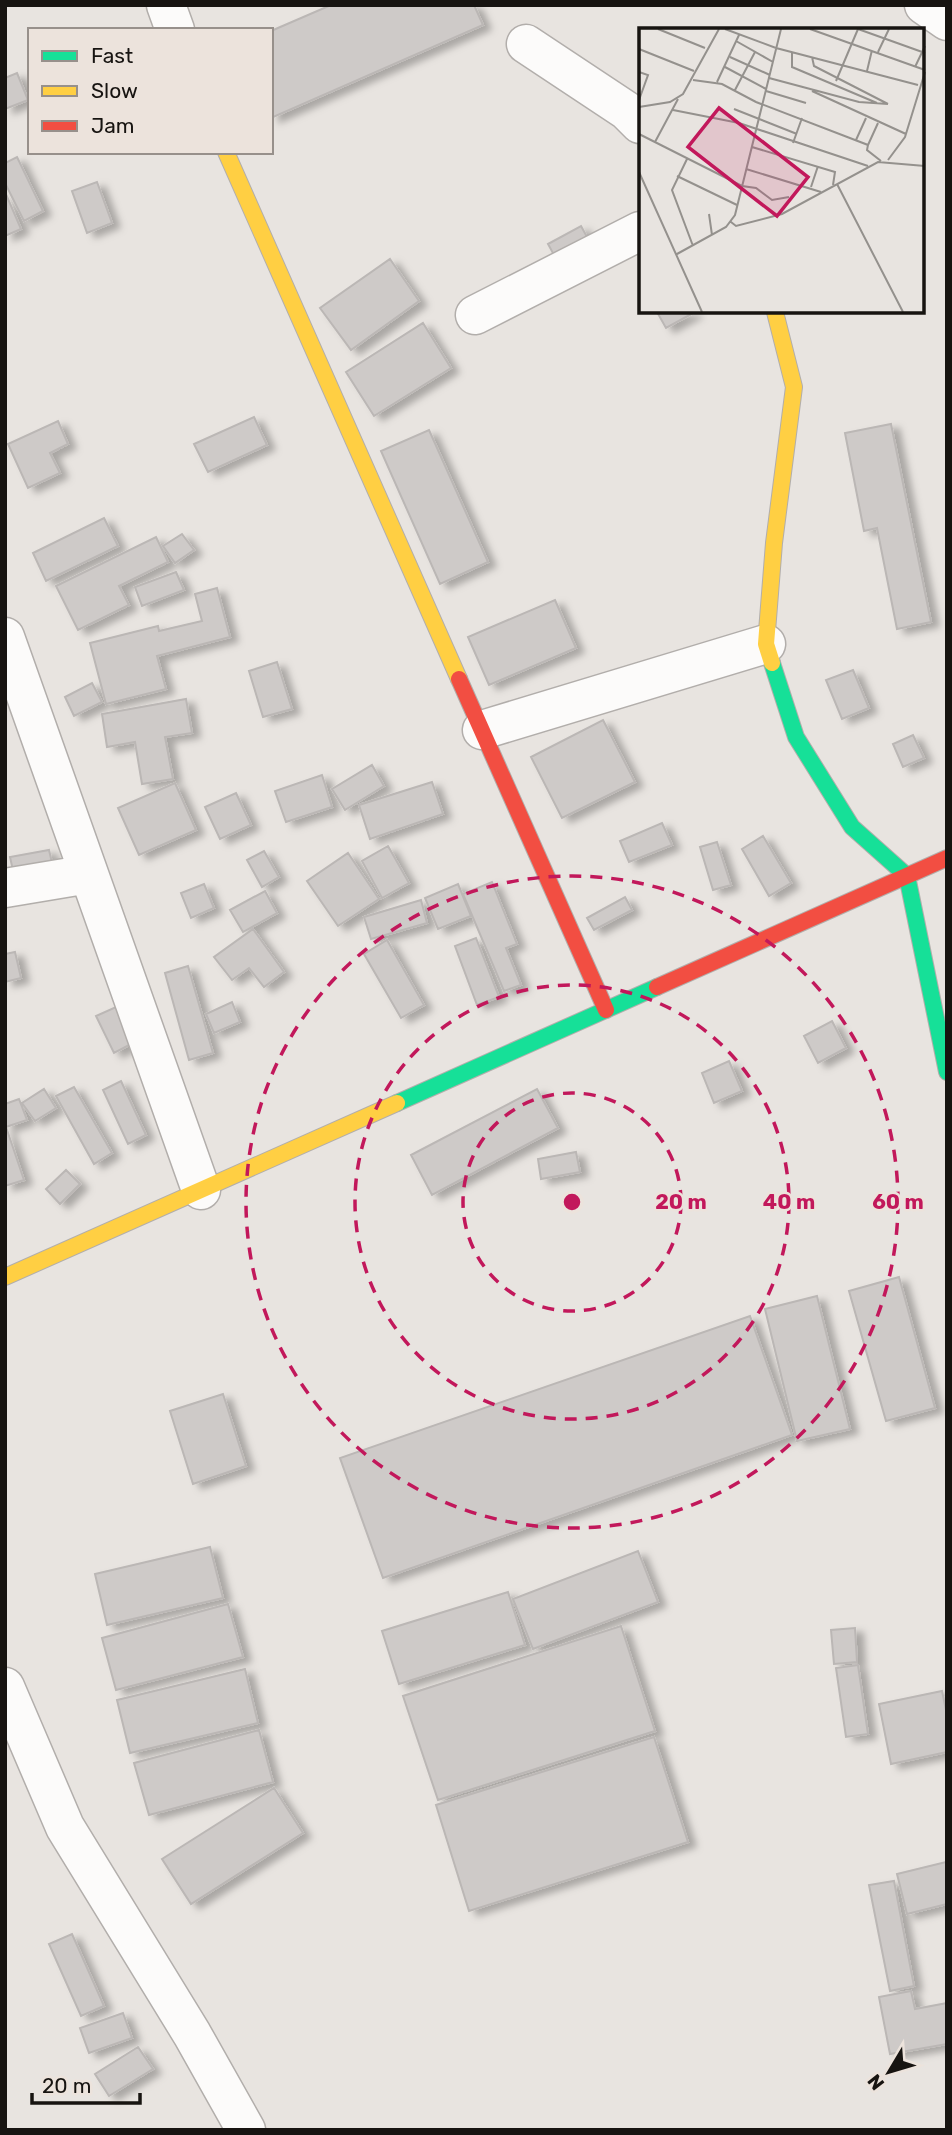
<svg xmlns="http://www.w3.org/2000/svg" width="952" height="2135" viewBox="0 0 952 2135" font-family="Rubik,sans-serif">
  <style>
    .building { fill: #cecac8; stroke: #bbb7b5; stroke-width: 2; filter: url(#shadow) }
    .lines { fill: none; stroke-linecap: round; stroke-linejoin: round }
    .street-casing { stroke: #b2aeab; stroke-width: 41 }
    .fast-casing { stroke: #b2aeab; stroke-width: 18 }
    .slow-casing { stroke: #b2aeab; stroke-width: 18 }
    .jam-casing { stroke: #b2aeab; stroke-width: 18 }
    .street { stroke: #fcfbfa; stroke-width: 38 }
    .fast { stroke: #16e098; stroke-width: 16 }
    .slow { stroke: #ffcf43; stroke-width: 16 }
    .jam { stroke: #f24e42; stroke-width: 16 }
    .ring { fill: none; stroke: #c2185b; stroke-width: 3.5; stroke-dasharray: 12 9 }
    .inset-road { fill: none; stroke: #94918d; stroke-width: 2 }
    .view { fill: #c2185b; fill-opacity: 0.15; stroke: #c2185b; stroke-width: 3.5 }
    .inset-edge { fill: none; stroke: #171411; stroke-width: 3.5 }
    .centre { fill: #c2185b; stroke: #ece3dc; stroke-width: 3.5 }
    .ring-label { font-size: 21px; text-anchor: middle; font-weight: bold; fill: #c2185b; stroke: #ece3dc; stroke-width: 5; stroke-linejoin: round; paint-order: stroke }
  </style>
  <defs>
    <filter id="shadow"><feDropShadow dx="8" dy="4.5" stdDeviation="3.5" flood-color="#0004"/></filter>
  </defs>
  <rect width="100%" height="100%" fill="#e8e4e0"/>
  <path class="building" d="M331 5H474L483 25 271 118V31Z
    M17 73 28 100 5 109V78Z
    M17 157 43 211 24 221 5 183V163Z
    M97 182 112 223 87 233 72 191Z
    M5 192 21 229 5 236Z
    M581 226 593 248 560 266 548 244Z
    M390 259 419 301 351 350 320 308Z
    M657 312H695L666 328Z
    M423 323 451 368 374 416 346 372Z
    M254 417 267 445 208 472 194 444Z
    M58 421 68 444 50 453 60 473 28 488 8 444Z
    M891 424 931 622 897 629 877 528 864 531 845 433Z
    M429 430 488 562 440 584 381 451Z
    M104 518 118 546 46 581 33 553Z
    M182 534 194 550 175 563 163 546Z
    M156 537 168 562 119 586 129 605 78 630 56 586Z
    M176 572 184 590 142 606 135 587Z
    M217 588 230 637 157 656 166 689 106 704 90 643 158 626 159 631 202 621 195 594Z
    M555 600 576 648 489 685 468 637Z
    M277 662 292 709 263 717 249 671Z
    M853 670 869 708 842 719 826 680Z
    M92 683 102 702 74 716 65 697Z
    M186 699 192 733 165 737 173 779 142 784 135 742 107 747 102 714Z
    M603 720 635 782 562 818 531 757Z
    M913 735 924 758 903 767 893 744Z
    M372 765 384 786 345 810 332 789Z
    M322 775 332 807 286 822 275 791Z
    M432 782 443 814 370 839 359 805Z
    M175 783 196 830 139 855 118 808Z
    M236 793 251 825 220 839 205 807Z
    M662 823 672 845 629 862 620 841Z
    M763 836 791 883 769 896 742 849Z
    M717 842 731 885 713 890 700 847Z
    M388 846 409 883 382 898 362 861Z
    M49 850 55 876 16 884 10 857Z
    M264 851 279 877 262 887 247 860Z
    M348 853 379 899 338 926 307 881Z
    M492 882 517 944 506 948 521 985 504 991 463 894Z
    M204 884 214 908 191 918 181 893Z
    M458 884 471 916 438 929 425 898Z
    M265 891 277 913 243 932 230 910Z
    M625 897 632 910 594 930 587 918Z
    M421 900 427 923 371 939 364 917Z
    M253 929 284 972 264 987 249 968 232 980 214 957Z
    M476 938 499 997 477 1005 455 946Z
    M387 940 424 1005 401 1018 364 954Z
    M15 952 21 978 5 982V954Z
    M188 966 213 1053 189 1060 165 973Z
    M232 1002 240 1022 214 1033 206 1014Z
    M116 1007 133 1043 114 1053 96 1016Z
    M832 1021 846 1048 818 1063 804 1036Z
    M729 1061 742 1091 714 1103 702 1073Z
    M121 1081 146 1135 128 1144 103 1090Z
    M74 1087 112 1153 94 1164 56 1096Z
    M44 1089 56 1108 35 1121 22 1103Z
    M537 1089 558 1128 432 1195 411 1155Z
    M19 1099 27 1120 6 1127 24 1180 5 1186V1104Z
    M576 1152 580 1172 541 1179 538 1159Z
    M66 1170 80 1184 60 1204 46 1189Z
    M899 1277 935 1408 886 1421 849 1291Z
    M817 1296 850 1429 797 1441 765 1309Z
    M750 1316 792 1435 383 1578 340 1458Z
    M223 1394 246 1466 193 1484 170 1411Z
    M210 1547 223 1598 107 1625 95 1574Z
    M638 1551 658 1602 533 1649 513 1599Z
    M508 1592 525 1645 399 1684 382 1631Z
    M228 1604 243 1657 116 1690 102 1638Z
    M621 1626 655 1731 438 1800 403 1696Z
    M855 1628 857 1662 834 1664 831 1630Z
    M858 1665 868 1734 846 1737 836 1668Z
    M245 1669 258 1723 130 1753 117 1700Z
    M942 1691 947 1715V1752L891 1764 879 1704Z
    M259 1730 273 1782 149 1815 134 1763Z
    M654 1737 688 1842 469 1911 436 1805Z
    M274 1788 303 1833 191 1904 162 1859Z
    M946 1862 947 1904 907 1914 897 1874Z
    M894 1881 914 1986 890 1991 869 1885Z
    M72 1934 104 2006 81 2016 49 1944Z
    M911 1991 915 2009 947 2003V2044L890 2054 879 1997Z
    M123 2013 132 2038 89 2053 80 2028Z
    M138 2047 153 2069 109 2096 95 2074Z"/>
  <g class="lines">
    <defs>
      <path id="street" d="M166 5 175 30
        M924 5 947 21
        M526 44 627 111 640 124
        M475 315 640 231
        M5 637 201 1190
        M482 730 766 644
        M5 888 89 874
        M5 1687 65 1827 192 2034 246 2130"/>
      <path id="fast" d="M772 663 796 737 852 827 907 876 947 1072
        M397 1103 657 987"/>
      <path id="slow" d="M226 152 459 679
        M772 663 766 644 774 543 794 387 775 312
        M5 1277 397 1103"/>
      <path id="jam" d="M459 679 606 1010
        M657 987 947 858"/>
    </defs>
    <use href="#street" class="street-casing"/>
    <use href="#fast" class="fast-casing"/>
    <use href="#slow" class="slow-casing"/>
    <use href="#jam" class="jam-casing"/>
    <use href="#street" class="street"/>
    <use href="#fast" class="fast"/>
    <use href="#slow" class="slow"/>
    <use href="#jam" class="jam"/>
  </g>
  <g class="ring">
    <circle cx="572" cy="1202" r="109"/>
    <circle cx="572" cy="1202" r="217"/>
    <circle cx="572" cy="1202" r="326"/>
  </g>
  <g transform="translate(639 28)">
    <rect width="285" height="285" fill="#e8e4e0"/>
    <path class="inset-road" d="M19 1 66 20M86 1 137 20 279 57M171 1 286 42M219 1 286 25M97 13 134 34M0 21 55 43M153 24V39L238 75M239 24 250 1M91 29 131 47M173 29 175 38 249 76M86 39 127 61M276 39 286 18M228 43 233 22M0 44 9 47 0 72M130 50 220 74 249 76M54 52 83 56 117 74 229 117 228 122 242 133M197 53 219 1M78 54 100 7M96 62 116 24M127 63 167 75M173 63 267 106M0 79 31 74 44 66 80 1M95 81 158 106M34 82 100 95 229 138M0 106 103 158 117 160 133 172 150 169M217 112 227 90M16 114 39 71M154 115 163 90M229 117 239 95M113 119 196 144 194 157M48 131 33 162 54 218M249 132 266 109 286 44M107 141 182 164M0 144 63 284M38 148 98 177M198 156 264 284M172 159 179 138M70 186 73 207M92 194 97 198 143 186 239 134 286 138M38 226 87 199 96 187 142 1"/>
    <path class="view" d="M80 80 169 149 138 188 49 119Z"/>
    <rect width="285" height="285" class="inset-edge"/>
  </g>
  <circle cx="572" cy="1202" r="10" class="centre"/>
  <g class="ring-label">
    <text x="681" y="1209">20 m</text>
    <text x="789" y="1209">40 m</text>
    <text x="898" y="1209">60 m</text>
  </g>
  <rect width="952" height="2135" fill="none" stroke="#171411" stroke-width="14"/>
  <rect x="28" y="28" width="245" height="126" fill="#ece3dc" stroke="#97908b" stroke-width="2"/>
  <rect x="42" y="51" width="35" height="10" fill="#16e098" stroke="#97908b" stroke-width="2"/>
  <text x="91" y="63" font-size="21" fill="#171411">Fast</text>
  <rect x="42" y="86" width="35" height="10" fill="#ffcf43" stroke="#97908b" stroke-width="2"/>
  <text x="91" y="98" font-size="21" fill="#171411">Slow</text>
  <rect x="42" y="121" width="35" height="10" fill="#f24e42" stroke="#97908b" stroke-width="2"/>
  <text x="91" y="133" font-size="21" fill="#171411">Jam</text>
  <g transform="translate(889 2072) rotate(232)" stroke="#ece3dc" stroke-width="5" paint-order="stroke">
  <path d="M0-5L12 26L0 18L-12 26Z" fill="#171411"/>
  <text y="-10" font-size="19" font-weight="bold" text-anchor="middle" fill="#171411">N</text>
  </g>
  <path d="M32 2093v10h108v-10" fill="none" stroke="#171411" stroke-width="3.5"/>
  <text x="42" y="2093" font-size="21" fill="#171411" stroke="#ece3dc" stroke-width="5" paint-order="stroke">20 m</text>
</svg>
